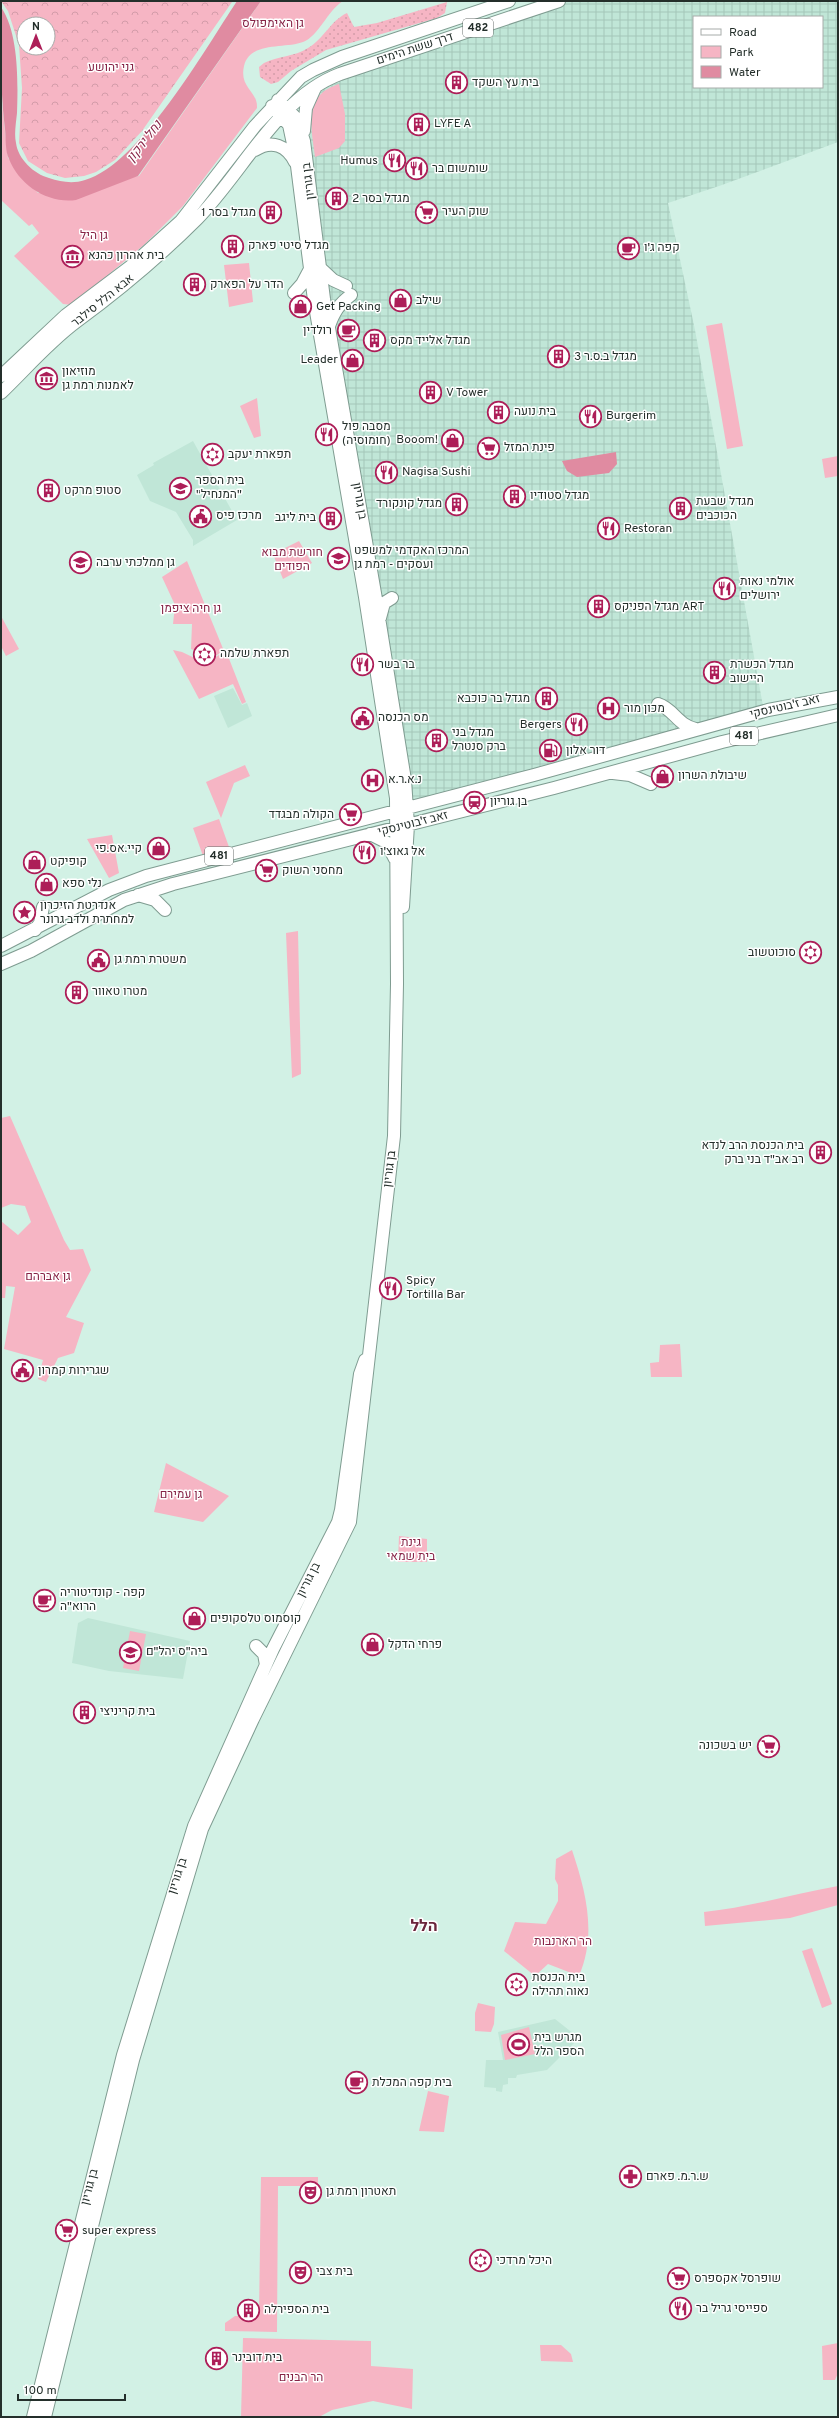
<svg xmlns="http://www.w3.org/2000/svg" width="839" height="2418" viewBox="0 0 839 2418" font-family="Overpass,Heebo,sans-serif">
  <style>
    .built { fill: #c0e6d7 }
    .industrial { fill: url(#industrial-grid); fill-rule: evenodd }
    .green { fill: #f6b5c4 }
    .forest { fill: url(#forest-crowns); fill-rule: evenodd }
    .garden { fill: url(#garden-dots) }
    .water { fill: #e08ba1 }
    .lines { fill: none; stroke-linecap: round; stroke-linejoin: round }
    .major-casing { stroke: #7f9c91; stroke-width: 14 }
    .major { stroke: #fff; stroke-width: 12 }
    .labels { text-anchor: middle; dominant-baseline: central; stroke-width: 3; stroke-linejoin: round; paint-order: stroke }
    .shield { fill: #fff; stroke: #666d6b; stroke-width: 1 }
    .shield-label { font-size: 11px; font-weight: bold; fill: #242f2b }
    .park-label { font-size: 12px; fill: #862346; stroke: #fff }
    .street-label { font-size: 12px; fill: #242f2b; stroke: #fff }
    .poi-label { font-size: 12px; fill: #242f2b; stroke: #fff; text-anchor: start }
    .water-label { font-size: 13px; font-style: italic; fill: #892649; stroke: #fff }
    .district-label { font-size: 16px; font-weight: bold; fill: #6b263c; stroke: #fff }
  </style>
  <defs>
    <pattern id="industrial-grid" width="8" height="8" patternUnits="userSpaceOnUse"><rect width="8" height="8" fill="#c0e6d7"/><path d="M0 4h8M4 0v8" fill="none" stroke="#a5c6b9"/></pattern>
    <pattern id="forest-crowns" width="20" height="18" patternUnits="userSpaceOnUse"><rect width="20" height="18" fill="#f6b5c4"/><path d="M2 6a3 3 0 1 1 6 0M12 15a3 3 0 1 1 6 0" fill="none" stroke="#d39ca9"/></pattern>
    <pattern id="garden-dots" width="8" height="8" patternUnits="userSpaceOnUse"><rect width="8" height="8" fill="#f6b5c4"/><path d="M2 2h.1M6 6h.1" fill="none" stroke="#d39ca9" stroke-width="1.8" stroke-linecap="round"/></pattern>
  </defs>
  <rect width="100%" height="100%" fill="#d2f1e5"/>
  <path class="built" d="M193 441 237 520 193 546V540L176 512 150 501 137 475 154 465 153 463Z
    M233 688 242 705 247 703 252 716 228 728 214 696Z
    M88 1618 190 1641 183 1679 109 1671 72 1663 78 1623Z
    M555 2019 579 2038 547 2070 517 2075 516 2078H508V2084L503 2085 502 2092 496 2091V2088L484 2087 486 2060H503L498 2032Z"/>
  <path class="industrial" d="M569 1H838V142L722 185 668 203 695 330 763 706 402 808 308 142V116L319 88 331 81ZM694 17H822V87H694Z"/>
  <path class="green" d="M261 1H343C327 11 319 36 303 42 285 49 250 41 244 66 239 88 258 91 257 108L183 206 145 244 72 305 63 304 14 256 39 233 32 224 29 226 1 200V95L8 158 38 193 139 176Z
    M339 84 345 114V141L339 148 315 157C313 139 305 107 322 93 326 89 333 86 339 84Z
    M249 263 253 302 229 307 224 265Z
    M722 323 743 446 727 449 706 326Z
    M257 398 261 436 254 438 240 406Z
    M838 456V476L825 478 822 459Z
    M299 541 312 563 283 579 273 554Z
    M187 561 224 651 215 656 206 647 196 651 191 649 192 624H173L175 605 162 577Z
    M1 616 19 649 6 656 1 646Z
    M173 650 182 652 205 663 226 651 246 702 242 704 233 684 199 699Z
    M245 765 250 776 234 783 221 818 206 782Z
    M219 819 229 847 203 856 193 828Z
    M112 835 119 873 109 878 87 839Z
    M298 931 301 1074 292 1078 286 933Z
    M10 1116 64 1240 70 1250 83 1249 91 1270 66 1317 84 1323 74 1353 58 1358 46 1382 38 1379 43 1360 4 1349 15 1287 6 1286 5 1298H1V1221L18 1235 31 1222 25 1206 11 1204 1 1208V1118Z
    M680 1344 682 1377H651L650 1363 659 1362 660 1345Z
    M166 1463 229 1496 203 1522 154 1512Z
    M399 1536 427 1539V1562H398Z
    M130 1631 146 1634 139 1671 123 1668Z
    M572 1850C586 1892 597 1934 579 1976L548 1964 535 1976 504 1951 515 1922 546 1924 558 1901V1885L555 1879 556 1859Z
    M838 1886V1905L790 1918 705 1926 704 1912C750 1907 793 1894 838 1886Z
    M812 1948 832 2004 822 2008 802 1951Z
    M478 2003 495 2007 494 2024 491 2032 475 2031V2013Z
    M529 2027 535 2054 505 2060 501 2035Z
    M428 2091 449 2096 444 2132 419 2131Z
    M261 2177H318V2186H278L277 2332 225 2331V2323L235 2316H259Z
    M243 2338 371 2341V2366L413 2369 412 2409 373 2401 332 2410 319 2417H241Z
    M838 2343V2373L835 2380H823L822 2346Z
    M540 2345H561L571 2354 573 2362 541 2361Z"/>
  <path class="forest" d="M1 1H232V2L142 131 115 160 96 172 84 176 65 178 47 173 28 161 19 143 22 88 19 45 8 11ZM24 24H48V48H24Z"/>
  <path class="garden" d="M447 2 445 13 437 18 326 50 291 71 278 82 271 84 260 77 259 67 264 63C278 56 294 57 308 48 324 39 330 21 347 13L354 27 377 23Z"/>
  <path class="water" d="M237 1H261L138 176 76 200C48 204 19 185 9 159 5 151 6 138 5 129 0 88 1 48 1 7 19 33 18 83 17 113 16 123 14 134 16 143 18 159 34 174 49 178 61 182 73 184 85 180 140 164 205 49 237 1Z
    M616 452 617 464 609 473 577 477 567 471 562 461Z"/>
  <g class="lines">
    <defs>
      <path id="major" d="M278 100 297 119 304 141 324 299 376 599 405 780 408 825 403 907
        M304 131 306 108 315 88
        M255 150C272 139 287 146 295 162
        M319 267 333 280 346 286
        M294 293 302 284 310 269
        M329 326C334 312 339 304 351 295
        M1 376 66 315 131 266 181 221 255 126 301 77 313 70 342 57 509 1
        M1 393C25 370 49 342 76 322 118 291 160 256 197 219 243 172 278 97 340 74L559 1
        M380 618 384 603 392 598
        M658 704C674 709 677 725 696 729
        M613 773 630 775 651 784
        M370 834 386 842 395 859
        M138 895 155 900 165 910
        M35 930 40 923 43 907
        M1 946 109 890 146 876 534 775 768 710 838 697
        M1 964 31 951 124 900 173 884 554 788 722 742 838 715
        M256 1646 264 1654 266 1665
        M33 2417 123 2055 194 1826 273 1649 338 1522 341 1510 360 1374 365 1360
        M45 2417 133 2060 202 1829 253 1719 350 1522 394 1136 397 984 396 798 365 597 314 300 296 158 289 125 272 106"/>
    </defs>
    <use href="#major" class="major-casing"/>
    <use href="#major" class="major"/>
  </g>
  <defs>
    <symbol id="building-ring" viewBox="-11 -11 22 22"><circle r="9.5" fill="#fff" stroke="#ad1e58" stroke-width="1.5"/><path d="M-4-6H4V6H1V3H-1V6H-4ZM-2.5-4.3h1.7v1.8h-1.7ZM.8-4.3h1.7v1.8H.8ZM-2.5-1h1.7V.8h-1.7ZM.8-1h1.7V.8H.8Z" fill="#ad1e58"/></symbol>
    <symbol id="restaurant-ring" viewBox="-11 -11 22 22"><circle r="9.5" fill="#fff" stroke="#ad1e58" stroke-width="1.5"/><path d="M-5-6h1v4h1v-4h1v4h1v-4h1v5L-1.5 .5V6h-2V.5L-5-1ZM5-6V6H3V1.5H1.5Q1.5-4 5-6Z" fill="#ad1e58"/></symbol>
    <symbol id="supermarket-ring" viewBox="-11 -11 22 22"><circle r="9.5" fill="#fff" stroke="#ad1e58" stroke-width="1.5"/><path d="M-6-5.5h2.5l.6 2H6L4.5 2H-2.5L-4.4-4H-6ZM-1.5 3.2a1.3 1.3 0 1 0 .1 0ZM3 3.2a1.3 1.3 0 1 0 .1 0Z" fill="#ad1e58"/></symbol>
    <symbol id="cafe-ring" viewBox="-11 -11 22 22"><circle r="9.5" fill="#fff" stroke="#ad1e58" stroke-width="1.5"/><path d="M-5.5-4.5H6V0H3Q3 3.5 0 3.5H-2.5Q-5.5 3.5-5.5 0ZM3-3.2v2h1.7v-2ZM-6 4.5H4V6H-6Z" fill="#ad1e58"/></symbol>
    <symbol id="museum-ring" viewBox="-11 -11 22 22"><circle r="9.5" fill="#fff" stroke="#ad1e58" stroke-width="1.5"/><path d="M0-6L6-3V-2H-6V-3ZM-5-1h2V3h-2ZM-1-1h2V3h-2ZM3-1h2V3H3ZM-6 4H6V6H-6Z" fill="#ad1e58"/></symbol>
    <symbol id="shop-ring" viewBox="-11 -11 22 22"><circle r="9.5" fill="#fff" stroke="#ad1e58" stroke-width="1.5"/><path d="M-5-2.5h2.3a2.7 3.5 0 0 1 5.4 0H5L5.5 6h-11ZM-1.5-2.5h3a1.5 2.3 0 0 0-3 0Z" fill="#ad1e58"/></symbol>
    <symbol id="synagogue-ring" viewBox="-11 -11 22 22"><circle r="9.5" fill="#fff" stroke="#ad1e58" stroke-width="1.5"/><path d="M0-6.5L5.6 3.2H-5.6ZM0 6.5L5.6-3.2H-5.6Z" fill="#ad1e58"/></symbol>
    <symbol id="school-ring" viewBox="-11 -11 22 22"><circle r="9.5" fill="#fff" stroke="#ad1e58" stroke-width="1.5"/><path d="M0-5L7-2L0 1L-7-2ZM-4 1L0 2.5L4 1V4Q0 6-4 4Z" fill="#ad1e58"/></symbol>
    <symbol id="civic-ring" viewBox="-11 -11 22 22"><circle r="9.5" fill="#fff" stroke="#ad1e58" stroke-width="1.5"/><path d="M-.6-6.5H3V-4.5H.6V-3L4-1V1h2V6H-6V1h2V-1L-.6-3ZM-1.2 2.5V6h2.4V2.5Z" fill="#ad1e58"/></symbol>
    <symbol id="university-ring" viewBox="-11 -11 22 22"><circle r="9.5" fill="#fff" stroke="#ad1e58" stroke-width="1.5"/><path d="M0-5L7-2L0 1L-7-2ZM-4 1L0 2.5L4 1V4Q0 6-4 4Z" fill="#ad1e58"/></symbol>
    <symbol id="hospital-ring" viewBox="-11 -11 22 22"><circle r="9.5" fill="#fff" stroke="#ad1e58" stroke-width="1.5"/><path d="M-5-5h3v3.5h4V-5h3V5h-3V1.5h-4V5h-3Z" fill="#ad1e58"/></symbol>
    <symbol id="fuel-ring" viewBox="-11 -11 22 22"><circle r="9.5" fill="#fff" stroke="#ad1e58" stroke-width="1.5"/><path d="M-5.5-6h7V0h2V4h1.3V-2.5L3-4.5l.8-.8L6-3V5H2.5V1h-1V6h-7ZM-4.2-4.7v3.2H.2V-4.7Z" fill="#ad1e58"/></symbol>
    <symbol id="station-ring" viewBox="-11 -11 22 22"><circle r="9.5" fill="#fff" stroke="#ad1e58" stroke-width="1.5"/><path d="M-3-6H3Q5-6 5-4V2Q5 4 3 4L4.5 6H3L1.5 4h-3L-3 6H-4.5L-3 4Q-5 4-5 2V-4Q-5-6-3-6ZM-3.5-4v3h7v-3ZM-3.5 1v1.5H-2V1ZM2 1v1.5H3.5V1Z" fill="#ad1e58"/></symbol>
    <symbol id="sight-ring" viewBox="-11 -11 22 22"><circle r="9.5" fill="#fff" stroke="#ad1e58" stroke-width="1.5"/><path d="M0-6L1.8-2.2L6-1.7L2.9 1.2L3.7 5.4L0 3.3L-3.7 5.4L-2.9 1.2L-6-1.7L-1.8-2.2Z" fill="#ad1e58"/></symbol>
    <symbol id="stadium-ring" viewBox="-11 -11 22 22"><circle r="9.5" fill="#fff" stroke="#ad1e58" stroke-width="1.5"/><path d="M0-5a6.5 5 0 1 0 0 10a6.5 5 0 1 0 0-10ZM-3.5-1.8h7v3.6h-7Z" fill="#ad1e58"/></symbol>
    <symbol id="pharmacy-ring" viewBox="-11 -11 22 22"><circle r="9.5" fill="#fff" stroke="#ad1e58" stroke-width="1.5"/><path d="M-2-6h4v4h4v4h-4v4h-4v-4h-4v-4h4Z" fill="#ad1e58"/></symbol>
    <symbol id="theatre-ring" viewBox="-11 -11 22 22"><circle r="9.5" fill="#fff" stroke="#ad1e58" stroke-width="1.5"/><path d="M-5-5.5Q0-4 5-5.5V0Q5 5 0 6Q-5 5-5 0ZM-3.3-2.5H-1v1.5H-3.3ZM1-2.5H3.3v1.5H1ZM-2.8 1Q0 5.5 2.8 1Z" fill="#ad1e58"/></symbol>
  </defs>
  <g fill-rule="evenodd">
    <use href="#building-ring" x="444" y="70" width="25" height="25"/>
    <use href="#building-ring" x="406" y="112" width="25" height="25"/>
    <use href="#restaurant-ring" x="382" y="148" width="25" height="25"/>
    <use href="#restaurant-ring" x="404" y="156" width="25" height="25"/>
    <use href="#building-ring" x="324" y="186" width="25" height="25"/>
    <use href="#supermarket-ring" x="414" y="200" width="25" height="25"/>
    <use href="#building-ring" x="258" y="200" width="25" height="25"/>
    <use href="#building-ring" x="220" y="234" width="25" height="25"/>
    <use href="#cafe-ring" x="616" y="236" width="25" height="25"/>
    <use href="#museum-ring" x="60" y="244" width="25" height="25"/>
    <use href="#building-ring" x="182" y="272" width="25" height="25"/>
    <use href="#shop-ring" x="388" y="288" width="25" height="25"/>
    <use href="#shop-ring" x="288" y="294" width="25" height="25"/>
    <use href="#cafe-ring" x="336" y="318" width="25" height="25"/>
    <use href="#building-ring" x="362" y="328" width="25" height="25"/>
    <use href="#building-ring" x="546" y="344" width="25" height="25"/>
    <use href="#shop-ring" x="340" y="348" width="25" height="25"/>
    <use href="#museum-ring" x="34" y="366" width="25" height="25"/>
    <use href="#building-ring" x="418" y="380" width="25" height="25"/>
    <use href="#building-ring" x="486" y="400" width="25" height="25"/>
    <use href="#restaurant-ring" x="578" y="404" width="25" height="25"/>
    <use href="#restaurant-ring" x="314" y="422" width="25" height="25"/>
    <use href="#shop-ring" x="440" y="428" width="25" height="25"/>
    <use href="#supermarket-ring" x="476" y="436" width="25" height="25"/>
    <use href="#synagogue-ring" x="200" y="442" width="25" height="25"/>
    <use href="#restaurant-ring" x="374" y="460" width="25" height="25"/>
    <use href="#school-ring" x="168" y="476" width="25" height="25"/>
    <use href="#building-ring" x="36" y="478" width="25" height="25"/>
    <use href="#building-ring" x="502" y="484" width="25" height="25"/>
    <use href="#building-ring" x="444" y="492" width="25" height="25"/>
    <use href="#building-ring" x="668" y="496" width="25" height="25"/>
    <use href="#civic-ring" x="188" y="504" width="25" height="25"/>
    <use href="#building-ring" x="318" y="506" width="25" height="25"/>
    <use href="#restaurant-ring" x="596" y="516" width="25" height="25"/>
    <use href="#university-ring" x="326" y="546" width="25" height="25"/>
    <use href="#school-ring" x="68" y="550" width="25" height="25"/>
    <use href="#restaurant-ring" x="712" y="576" width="25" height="25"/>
    <use href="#building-ring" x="586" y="594" width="25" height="25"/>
    <use href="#synagogue-ring" x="192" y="642" width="25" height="25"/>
    <use href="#restaurant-ring" x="350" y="652" width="25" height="25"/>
    <use href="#building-ring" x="702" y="660" width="25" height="25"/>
    <use href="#building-ring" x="534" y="686" width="25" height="25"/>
    <use href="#hospital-ring" x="596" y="696" width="25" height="25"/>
    <use href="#civic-ring" x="350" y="706" width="25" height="25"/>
    <use href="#restaurant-ring" x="564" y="712" width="25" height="25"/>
    <use href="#building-ring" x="424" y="728" width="25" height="25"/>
    <use href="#fuel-ring" x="538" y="738" width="25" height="25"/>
    <use href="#shop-ring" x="650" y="764" width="25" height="25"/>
    <use href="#hospital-ring" x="360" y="768" width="25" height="25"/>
    <use href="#station-ring" x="462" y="790" width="25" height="25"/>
    <use href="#supermarket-ring" x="338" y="802" width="25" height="25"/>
    <use href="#shop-ring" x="146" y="836" width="25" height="25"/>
    <use href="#restaurant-ring" x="352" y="840" width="25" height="25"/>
    <use href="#shop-ring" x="22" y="850" width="25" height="25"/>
    <use href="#supermarket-ring" x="254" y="858" width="25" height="25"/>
    <use href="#shop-ring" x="34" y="872" width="25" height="25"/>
    <use href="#sight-ring" x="12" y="900" width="25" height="25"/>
    <use href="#synagogue-ring" x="798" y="940" width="25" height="25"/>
    <use href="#civic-ring" x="86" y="948" width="25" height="25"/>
    <use href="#building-ring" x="64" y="980" width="25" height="25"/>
    <use href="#building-ring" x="808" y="1140" width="25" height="25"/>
    <use href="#restaurant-ring" x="378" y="1276" width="25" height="25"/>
    <use href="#civic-ring" x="10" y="1358" width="25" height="25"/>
    <use href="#cafe-ring" x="32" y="1588" width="25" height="25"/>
    <use href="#shop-ring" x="182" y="1606" width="25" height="25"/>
    <use href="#shop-ring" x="360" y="1632" width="25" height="25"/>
    <use href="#school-ring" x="118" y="1640" width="25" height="25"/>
    <use href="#building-ring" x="72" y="1700" width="25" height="25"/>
    <use href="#supermarket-ring" x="756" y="1734" width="25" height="25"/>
    <use href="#synagogue-ring" x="504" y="1972" width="25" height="25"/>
    <use href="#stadium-ring" x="506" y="2032" width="25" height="25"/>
    <use href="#cafe-ring" x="344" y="2070" width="25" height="25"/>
    <use href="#pharmacy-ring" x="618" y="2164" width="25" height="25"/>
    <use href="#theatre-ring" x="298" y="2180" width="25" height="25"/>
    <use href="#supermarket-ring" x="54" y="2218" width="25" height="25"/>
    <use href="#synagogue-ring" x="468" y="2248" width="25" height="25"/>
    <use href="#theatre-ring" x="288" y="2260" width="25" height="25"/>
    <use href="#supermarket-ring" x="666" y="2266" width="25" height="25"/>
    <use href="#restaurant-ring" x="668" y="2296" width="25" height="25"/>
    <use href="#building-ring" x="236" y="2298" width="25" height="25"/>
    <use href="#building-ring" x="204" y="2346" width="25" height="25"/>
  </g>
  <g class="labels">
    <g class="shield">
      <rect x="463" y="19" width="30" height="18" rx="3"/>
      <rect x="730" y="727" width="28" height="18" rx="3"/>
      <rect x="205" y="847" width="28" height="18" rx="3"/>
    </g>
    <g class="shield-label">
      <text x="478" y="28">482</text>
      <text x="744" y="736">481</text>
      <text x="219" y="856">481</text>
    </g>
    <g class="park-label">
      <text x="273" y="24">גן האימפולס</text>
      <text x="111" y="68">גני יהושע</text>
      <text x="94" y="236">גן היל</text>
      <text x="292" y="553">חורשת מבוא<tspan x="292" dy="14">הפודים</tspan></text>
      <text x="191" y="609">גן חיה ציפמן</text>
      <text x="48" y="1277">גן אברהם</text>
      <text x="181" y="1495">גן עמירם</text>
      <text x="411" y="1543">גינת<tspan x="411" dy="14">בית שמאי</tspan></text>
      <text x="563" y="1942">הר הארנבות</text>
      <text x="301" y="2378">הר הבנים</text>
    </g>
    <g class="street-label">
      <text transform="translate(415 49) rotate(-18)">דרך ששת הימים</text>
      <text transform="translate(309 181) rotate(-97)">בן גוריון</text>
      <text transform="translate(103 301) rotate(-39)">אבא הלל סילבר</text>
      <text transform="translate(359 501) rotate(80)">בן גוריון</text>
      <text transform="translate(785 707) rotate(-13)">זאב ז'בוטינסקי</text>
      <text transform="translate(413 824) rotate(-14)">זאב ז'בוטינסקי</text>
      <text transform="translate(390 1169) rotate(-83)">בן גוריון</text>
      <text transform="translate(309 1580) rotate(-63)">בן גוריון</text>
      <text transform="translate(178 1876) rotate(-72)">בן גוריון</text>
      <text transform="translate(90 2187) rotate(-75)">בן גוריון</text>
    </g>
    <g class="poi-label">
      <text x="472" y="83">בית עץ השקד</text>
      <text x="434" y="124">LYFE A</text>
      <text x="378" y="161" text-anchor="end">Humus</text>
      <text x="432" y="169">שומשום בר</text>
      <text x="352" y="199">מגדל בסר 2</text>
      <text x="442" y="212">שוק העיר</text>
      <text x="256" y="213" text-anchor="end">מגדל בסר 1</text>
      <text x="248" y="246">מגדל סיטי פארק</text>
      <text x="644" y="248">קפה ג'ו</text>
      <text x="88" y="256">בית אהרון כהנא</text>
      <text x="210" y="285">הדר על הפארק</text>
      <text x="416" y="301">שילב</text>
      <text x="316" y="307">Get Packing</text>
      <text x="332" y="331" text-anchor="end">רולדין</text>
      <text x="390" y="341">מגדל אלייד מקס</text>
      <text x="574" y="357">מגדל ב.ס.ר 3</text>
      <text x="338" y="360" text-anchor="end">Leader</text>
      <text x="62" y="372">מוזיאון<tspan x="62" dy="14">לאמנות רמת גן</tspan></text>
      <text x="446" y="393">V Tower</text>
      <text x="514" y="412">בית נועה</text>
      <text x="606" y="416">Burgerim</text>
      <text x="342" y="427">מסבה פול<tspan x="342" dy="14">(חומוסיה)</tspan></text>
      <text x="438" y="440" text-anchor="end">Booom!</text>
      <text x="504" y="448">פינת המזל</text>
      <text x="228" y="455">תפארת יעקב</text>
      <text x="402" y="472">Nagisa Sushi</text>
      <text x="196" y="481">בית הספר<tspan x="196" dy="14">"המנחיל"</tspan></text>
      <text x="64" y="491">סטופ מרקט</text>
      <text x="530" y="496">מגדל סטודיו</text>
      <text x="696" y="502">מגדל שבעת<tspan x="696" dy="14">הכוכבים</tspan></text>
      <text x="442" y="504" text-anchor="end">מגדל קונקורד</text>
      <text x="216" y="516">מרכז פיס</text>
      <text x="316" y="518" text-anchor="end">בית ליגב</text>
      <text x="624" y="529">Restoran</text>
      <text x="354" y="551">המרכז האקדמי למשפט<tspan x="354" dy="14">ועסקים - רמת גן</tspan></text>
      <text x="96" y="563">גן ממלכתי ערבה</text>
      <text x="740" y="582">אולמי נאות<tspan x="740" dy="14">ירושלים</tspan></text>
      <text x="614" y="607">מגדל הפניקס ART</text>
      <text x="220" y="654">תפארת שלמה</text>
      <text x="378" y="665">בר בשר</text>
      <text x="730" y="665">מגדל הכשרת<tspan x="730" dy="14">היישוב</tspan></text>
      <text x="530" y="699" text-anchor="end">מגדל בר כוכבא</text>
      <text x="624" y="709">מכון מור</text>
      <text x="378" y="718">מס הכנסה</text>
      <text x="562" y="725" text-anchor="end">Bergers</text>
      <text x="452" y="733">מגדל בני<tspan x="452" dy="14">ברק סנטרל</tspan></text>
      <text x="566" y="751">דור אלון</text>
      <text x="678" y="776">שיבולת השרון</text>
      <text x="388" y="780">נ.א.ר.א</text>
      <text x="490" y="802">בן גוריון</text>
      <text x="334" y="815" text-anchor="end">הקולה מבגדד</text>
      <text x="142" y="849" text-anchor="end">קיי.אס.פי</text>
      <text x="380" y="852">אל גאוצ'ו</text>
      <text x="50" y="862">קופיקט</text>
      <text x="282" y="871">מחסני השוק</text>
      <text x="62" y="884">נלי ספא</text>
      <text x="40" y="906">אנדרטת הזיכרון<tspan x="40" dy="14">למחתרת ולדב גרונר</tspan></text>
      <text x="796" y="953" text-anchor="end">סוכוטשוב</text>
      <text x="114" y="960">משטרת רמת גן</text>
      <text x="92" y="992">מטרו טאוור</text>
      <text x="804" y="1146" text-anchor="end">בית הכנסת הרב לנדא<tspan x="804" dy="14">רב אב"ד בני ברק</tspan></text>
      <text x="406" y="1281">Spicy<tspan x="406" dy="14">Tortilla Bar</tspan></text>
      <text x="38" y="1371">שגרירות קמרון</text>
      <text x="60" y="1593">קפה - קונדיטוריה<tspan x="60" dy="14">הרוא"ה</tspan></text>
      <text x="210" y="1619">קוסמוס טלסקופים</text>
      <text x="388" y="1645">פרחי הדקל</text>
      <text x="146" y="1652">ביה"ס יהל"ם</text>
      <text x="100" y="1712">בית קריניצי</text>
      <text x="752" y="1746" text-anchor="end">יש בשכונה</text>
      <text x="532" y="1978">בית הכנסת<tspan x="532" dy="14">נאוה תהילה</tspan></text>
      <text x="534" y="2038">מגרש בית<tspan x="534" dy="14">הספר הלל</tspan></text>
      <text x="372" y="2083">בית קפה המכלת</text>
      <text x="646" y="2177">ש.ר.מ. פארם</text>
      <text x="326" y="2192">תאטרון רמת גן</text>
      <text x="82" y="2231">super express</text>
      <text x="496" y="2261">היכל מרדכי</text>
      <text x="316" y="2272">בית צבי</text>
      <text x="694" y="2279">שופרסל אקספרס</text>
      <text x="696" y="2309">ספייסי גריל בר</text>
      <text x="264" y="2310">בית הספירלה</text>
      <text x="232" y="2358">בית דובינר</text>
    </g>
    <g class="water-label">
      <text transform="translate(145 142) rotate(-52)">נחל ירקון</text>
    </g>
    <g class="district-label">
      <text x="424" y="1927">הלל</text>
    </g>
  </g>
  <rect width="839" height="2418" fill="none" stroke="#242f2b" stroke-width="4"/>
  <rect x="693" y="16" width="130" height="72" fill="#ffffff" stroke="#a7acaa"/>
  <rect x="701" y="29" width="20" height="6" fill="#ffffff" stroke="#a7acaa"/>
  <text x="729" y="36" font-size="12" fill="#242f2b">Road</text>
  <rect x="701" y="46" width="20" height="12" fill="#f6b5c4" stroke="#a7acaa"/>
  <text x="729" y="56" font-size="12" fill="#242f2b">Park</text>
  <rect x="701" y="66" width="20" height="12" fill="#e08ba1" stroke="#a7acaa"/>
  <text x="729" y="76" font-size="12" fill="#242f2b">Water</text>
  <g transform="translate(36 36)"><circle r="19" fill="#ffffff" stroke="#a7acaa"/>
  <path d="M0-3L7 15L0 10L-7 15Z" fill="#ad1e58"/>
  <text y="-6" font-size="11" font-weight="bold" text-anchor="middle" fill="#242f2b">N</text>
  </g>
  <path d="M18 2394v6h107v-6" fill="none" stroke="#242f2b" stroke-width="2"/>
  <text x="24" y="2394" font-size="12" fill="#242f2b" stroke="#ffffff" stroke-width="3" paint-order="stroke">100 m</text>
</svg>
